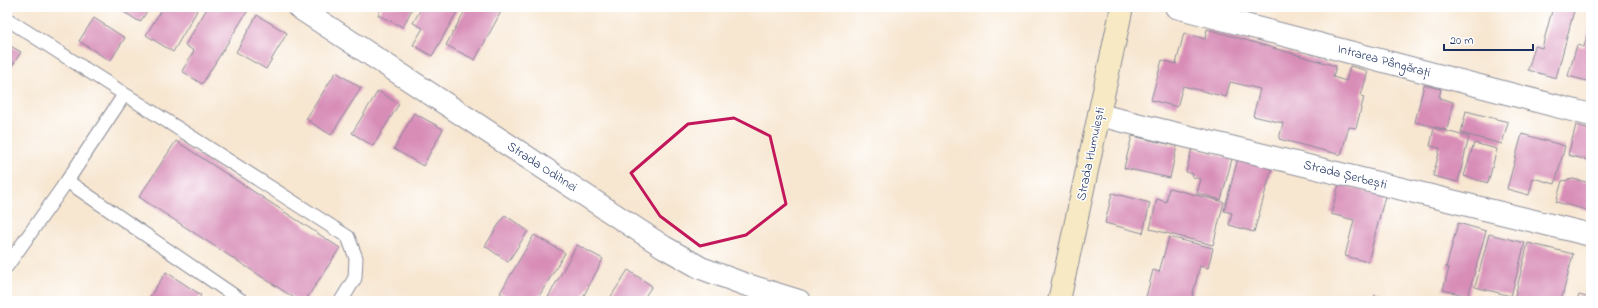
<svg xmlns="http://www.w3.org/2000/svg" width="1598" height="308" viewBox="0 0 1598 308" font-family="'Indie Flower',sans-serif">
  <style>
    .building { fill: #d88db7 }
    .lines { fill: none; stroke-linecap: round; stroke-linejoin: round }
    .lane-casing { stroke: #898a97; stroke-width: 15 }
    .street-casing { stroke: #898a97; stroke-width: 24 }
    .secondary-casing { stroke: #898a97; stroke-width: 24 }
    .lane { stroke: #fff; stroke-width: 13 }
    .street { stroke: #fff; stroke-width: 22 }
    .secondary { stroke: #f6e9c3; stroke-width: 22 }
    .marked { fill: none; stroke: #c2185b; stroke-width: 3; stroke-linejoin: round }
    .labels { text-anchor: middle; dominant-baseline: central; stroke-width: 3; stroke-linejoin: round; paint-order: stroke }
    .street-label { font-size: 13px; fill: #1b2f5e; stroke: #fff }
  </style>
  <rect width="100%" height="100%" fill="#fff"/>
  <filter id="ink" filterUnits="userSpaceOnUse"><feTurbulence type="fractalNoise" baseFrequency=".025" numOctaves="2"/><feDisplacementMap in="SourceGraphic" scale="8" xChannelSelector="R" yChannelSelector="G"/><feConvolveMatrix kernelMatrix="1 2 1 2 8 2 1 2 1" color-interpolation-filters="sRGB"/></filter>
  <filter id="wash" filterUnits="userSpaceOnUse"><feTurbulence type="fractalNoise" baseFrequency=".012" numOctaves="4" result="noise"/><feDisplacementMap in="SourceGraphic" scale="16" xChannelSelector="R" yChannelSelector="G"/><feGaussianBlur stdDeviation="0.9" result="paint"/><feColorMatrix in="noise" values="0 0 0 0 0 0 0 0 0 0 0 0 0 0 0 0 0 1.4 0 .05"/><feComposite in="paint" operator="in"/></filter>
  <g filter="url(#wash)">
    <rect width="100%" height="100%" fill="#f7e6d0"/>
    <g id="blocks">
      <path class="building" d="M116 7H150L140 22Z
        M163 7H190L197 11 173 52 146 35Z
        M208 7H212L219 11 222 7H250L202 84 182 71 194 51 185 45Z
        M382 7H413L403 27 378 15Z
        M422 7H460L432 56 413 45 423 28 413 23Z
        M467 7H496L502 10 475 60 446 45Z
        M1553 7H1575L1556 78 1528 70 1535 46 1542 48Z
        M257 15 287 33 266 69 236 52Z
        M94 18 125 38 110 61 79 41Z
        M1591 22V82L1568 76 1577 45 1584 47Z
        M1207 29 1336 66 1333 77 1346 81 1350 66 1368 71 1361 96 1364 97 1356 128 1349 127 1341 155 1279 139 1283 123 1253 116 1260 89 1230 82 1226 97 1183 86 1177 107 1151 100 1162 60 1176 64 1184 33 1205 39Z
        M7 44 21 52 7 74Z
        M336 72 361 88 331 135 306 119Z
        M1424 85 1441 89 1439 98 1453 102 1447 130 1415 122Z
        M378 91 399 104 373 146 352 133Z
        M1466 111 1508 122 1502 144 1461 133Z
        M414 113 443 129 423 166 394 149Z
        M1576 125 1591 129V161L1568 155Z
        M1434 128 1469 137 1458 182 1433 176 1440 148 1430 146Z
        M1522 134 1565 146 1555 184 1533 178 1529 195 1507 189Z
        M1132 136 1177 146 1170 178 1124 168Z
        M176 141 340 248 305 301H299L139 197Z
        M1474 143 1497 149 1488 183 1464 176Z
        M1192 148 1232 159 1221 200 1197 193 1201 179 1192 177 1193 174 1186 172Z
        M1238 158 1272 168 1254 232 1229 225 1232 213 1224 211Z
        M1573 179 1591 183V211L1556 202 1562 181Z
        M1339 184 1385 196 1368 262 1345 256 1354 220 1331 214Z
        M1169 188 1224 202 1213 245 1150 229 1157 199 1166 202Z
        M1112 193 1150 203 1143 233 1105 223Z
        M505 215 528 231 508 262 485 246Z
        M1458 223 1486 231 1468 296 1443 290 1449 268H1446Z
        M1489 234 1525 243 1511 296 1475 287Z
        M534 235 565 253 536 301H514L500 293Z
        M1169 237 1213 248 1208 268 1200 266 1191 301H1145L1153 270 1159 272Z
        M1528 243 1573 254 1561 301 1514 300Z
        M577 245 603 259 581 301H546Z
        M628 270 652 286 642 301H608Z
        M166 272 201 295 197 301H147Z
        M1591 286V301H1577L1579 295 1587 297Z
        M1375 295 1395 301H1373Z"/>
    </g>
  </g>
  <g filter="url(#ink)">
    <use href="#blocks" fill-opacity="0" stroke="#898a97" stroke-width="1"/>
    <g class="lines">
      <defs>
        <path id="lane" d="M7 19 348 237 356 258 355 278 341 301
          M67 181 242 301
          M7 266 67 181 124 95"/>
        <path id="street" d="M298 7 664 247 701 268 744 284 799 301
          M1176 7 1591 115
          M1099 115 1591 235"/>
        <path id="secondary" d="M1059 301 1122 7"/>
      </defs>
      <use href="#lane" class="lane-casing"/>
      <use href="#street" class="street-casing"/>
      <use href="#secondary" class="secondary-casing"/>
      <use href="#lane" class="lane"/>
      <use href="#street" class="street"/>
      <use href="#secondary" class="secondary"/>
    </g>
  </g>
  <path class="marked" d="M734 118 770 136 786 204 746 235 700 246 660 216 631 173 688 124Z"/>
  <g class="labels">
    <g class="street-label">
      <text transform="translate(1384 61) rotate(15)">Intrarea Pângărați</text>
      <text transform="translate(1091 154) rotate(-78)">Strada Humulești</text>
      <text transform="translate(542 167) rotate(33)">Strada Odihnei</text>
      <text transform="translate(1345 175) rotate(14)">Strada Șerbești</text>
    </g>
  </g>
  <rect width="1598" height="308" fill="none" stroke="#fff" stroke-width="24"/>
  <path d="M1444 44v6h89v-6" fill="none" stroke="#1b2f5e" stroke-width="2"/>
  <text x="1450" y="44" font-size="12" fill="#1b2f5e" stroke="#ffffff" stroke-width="3" paint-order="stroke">20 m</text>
</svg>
